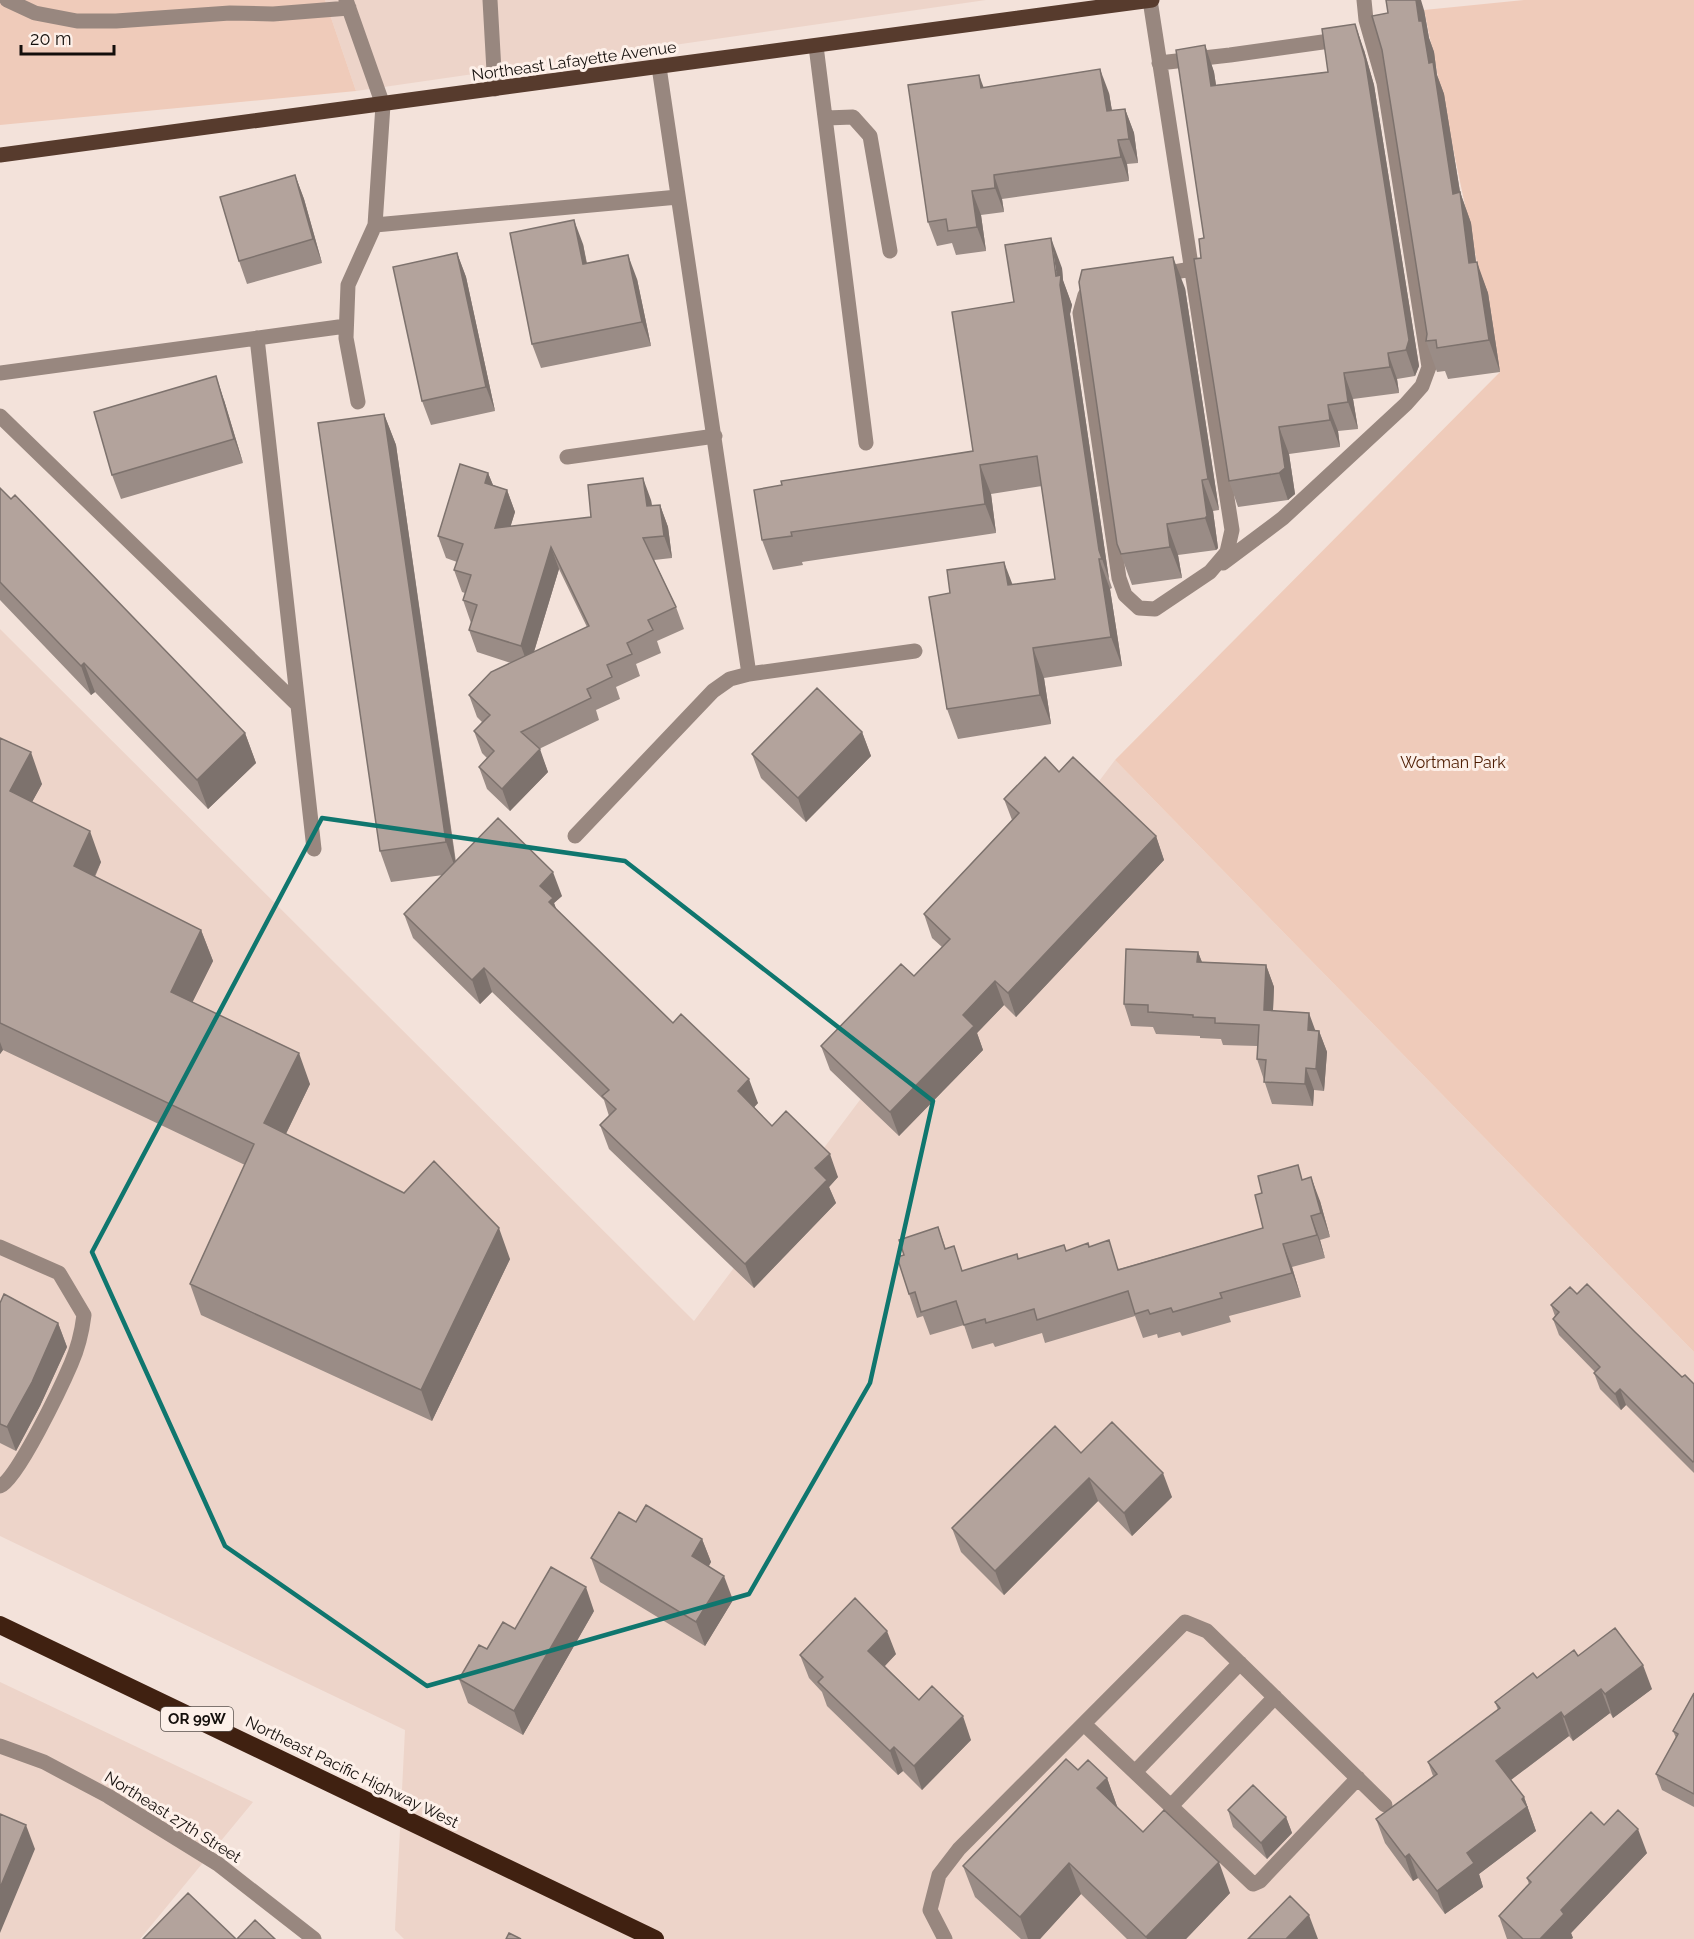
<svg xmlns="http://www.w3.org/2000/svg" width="1694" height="1939" viewBox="0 0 1694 1939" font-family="Raleway,sans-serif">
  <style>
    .built { fill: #edd4c9 }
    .green { fill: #efcbba }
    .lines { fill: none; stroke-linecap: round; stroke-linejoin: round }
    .minor { stroke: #98877f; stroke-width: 15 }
    .major { stroke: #573b2d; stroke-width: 15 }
    .highway { stroke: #402111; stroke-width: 18 }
    .wall { fill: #9a8c86; fill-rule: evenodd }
    .shaded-wall { fill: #7d726d }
    .building { fill: #b3a39c; stroke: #7d726d; stroke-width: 1.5 }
    .marked { fill: none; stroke: #0f766e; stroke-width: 4.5; stroke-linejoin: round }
    .labels { text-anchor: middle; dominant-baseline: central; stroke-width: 6; stroke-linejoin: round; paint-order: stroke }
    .shield { fill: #fdf0e9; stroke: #5a524e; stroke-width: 1.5 }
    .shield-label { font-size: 15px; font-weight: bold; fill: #140f0c }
    .street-label { font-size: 16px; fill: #140f0c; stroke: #fdf0e9 }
    .park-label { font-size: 16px; fill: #4d1b00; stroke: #fdf0e9 }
  </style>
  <rect width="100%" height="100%" fill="#f3e2da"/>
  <path class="built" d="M325 0H986L356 91Z
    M0 629 694 1321 1115 760 1694 1352V1939H404L395 1930 405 1730 0 1536Z
    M0 1682 253 1802 140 1939H0Z"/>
  <path class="green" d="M0 0H325L356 91 0 125Z
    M1524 0H1694V1352L1115 760 1500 372 1424 10Z"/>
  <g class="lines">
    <path class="minor" d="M7 0 35 13 77 21H116L230 13 273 14 349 8
      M346 0 383 105 375 225 348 285 346 338 358 402
      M490 0 495 89
      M816 46 866 443
      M1159 63 1230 55 1344 39
      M659 67 749 674 915 651
      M826 118 853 117 870 136 890 251
      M375 225 678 197
      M1158 275 1191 269
      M1092 291 1085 295 1080 313 1119 578 1125 595 1139 608 1155 609 1210 572 1227 552 1232 530 1150 0
      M257 338 314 849
      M0 373 346 326
      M0 416 298 705
      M567 457 715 436
      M1223 563 1283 518 1406 404 1422 386 1429 367 1384 83 1366 20 1364 0
      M575 836 713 691 730 679 749 674
      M0 1247 59 1273 84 1315C82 1331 78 1348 71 1364 62 1385 17 1480 0 1486
      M1084 1724 1253 1884 1260 1881 1358 1778
      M0 1746 44 1762 108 1796 218 1864 314 1939
      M1135 1772 1240 1663
      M1171 1806 1275 1697
      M945 1939 930 1910 939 1875 959 1849 1185 1622 1207 1631 1385 1805"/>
    <path class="major" d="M0 155 1152 0"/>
    <path class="highway" d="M0 1625 655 1939"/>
  </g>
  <path class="wall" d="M1424 10 1429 38 1434 52 1437 75 1444 94 1460 192 1471 223 1476 262 1488 293 1500 372 1448 379 1445 371 1437 372 1426 341 1427 334Z
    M1205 45 1214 72 1216 85 1328 72 1364 50 1374 85 1419 366 1415 376 1397 379 1399 393 1353 399 1358 429 1338 431 1340 447 1289 454 1295 494 1288 500 1238 507 1229 481 1201 258 1204 238Z
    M1109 93 1112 111 1125 109 1134 133 1138 163 1127 164 1129 181 1002 199 1004 212 981 215 986 251 956 255 952 243 937 246 928 222Z
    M295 175 304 199 322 263 247 284 239 261Z
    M583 244 587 263 637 279 651 346 541 368 532 344Z
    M457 253 466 277 495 411 431 425 422 401Z
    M1062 268 1063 281 1072 305 1070 314 1109 579 1112 588 1110 589 1122 666 1044 678 1051 724 958 739 947 709 1013 585 1055 579 1042 486 991 494 996 533 802 562 803 565 773 570 762 540 973 451 1014 302Z
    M1185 288 1219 510 1213 511 1218 548 1216 550 1178 555 1182 578 1132 585 1117 544Z
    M224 400 243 463 121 499 112 475Z
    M384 414 396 445 456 862 562 896 554 903 556 909 673 1023 758 1103 754 1107 772 1126 838 1177 829 1187 836 1203 754 1288 609 1149 600 1125 609 1116 604 1100 492 992 480 1004 413 938 404 914 443 875 391 882 380 851Z
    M488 473 493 485 507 490 515 512 510 527 591 517 651 500 652 506 660 505 668 527 672 558 654 560 676 607 684 629 657 641 661 653 636 664 640 676 616 687 620 699 596 710 599 720 539 749 548 772 510 811 487 789 479 767 487 758 482 753 474 731 482 722 477 717 469 695 511 663 477 652 469 630 471 623 463 600 465 593 462 592 454 570 457 562 446 558 438 536ZM559 569 587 627 534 652Z
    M0 488 245 733 256 763 208 809 95 692 91 695 0 600Z
    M862 732 871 756 806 822 761 778 752 754Z
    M0 738 42 784 32 802 101 862 95 877 201 930 213 961 192 1003 310 1084 286 1134 510 1259 432 1421 201 1315 190 1284 245 1165 3 1050 0 1054Z
    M1059 772 1156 836 1164 860 1016 1017 1004 1005 977 1033 983 1050 899 1136 830 1070 821 1046 914 976 942 947 932 938 924 914 1012 820 1004 799Z
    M1198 952 1202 962 1266 965 1274 987 1273 1011 1316 1031H1319L1327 1052 1324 1091 1314 1090 1313 1106 1272 1104 1257 1059V1046L1223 1045 1221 1039 1200 1038V1036L1156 1034 1153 1027 1131 1026 1124 1004Z
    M1303 1179 1320 1201 1330 1237 1320 1240 1325 1258 1292 1267 1301 1297 1229 1316 1231 1322 1182 1336 1180 1332 1158 1338 1157 1334 1143 1338 1135 1316 1045 1343 1042 1333 995 1347 993 1343 972 1349 964 1325 930 1335 923 1316 917 1318 909 1294 938 1227 946 1249 963 1271 1019 1259 1089 1247 1119 1269 1263 1228 1262 1193Z
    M1577 1294 1635 1332 1682 1377 1694 1384V1473L1626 1405 1621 1410 1600 1389 1594 1373 1595 1372 1559 1335 1553 1319 1555 1316 1551 1305Z
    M0 1303 58 1323 67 1347 40 1406 16 1451 0 1443Z
    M1081 1453 1172 1497 1132 1536 1098 1501 1004 1595 961 1552 952 1528Z
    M636 1522 702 1539 711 1562 709 1566 733 1600 705 1646 600 1582 591 1558Z
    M594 1611 523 1735 468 1703 459 1679 487 1649 515 1629Z
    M896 1654 885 1666 919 1700 971 1740 922 1790 903 1771 898 1775 827 1706 822 1692 809 1678 800 1655Z
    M1578 1656 1652 1689 1613 1718 1610 1713 1573 1741 1569 1736 1511 1780 1524 1797 1536 1831 1479 1874 1483 1887 1445 1914 1418 1878 1413 1881 1385 1843 1376 1819 1433 1776 1428 1762 1498 1710 1495 1702Z
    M1694 1693V1807L1662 1790 1656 1774 1676 1738 1673 1731Z
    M1078 1770 1107 1778 1118 1809 1143 1832 1230 1893 1186 1939H1127L1081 1894 1040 1939H1021L975 1897 963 1866Z
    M1228 1810 1286 1817 1292 1833 1267 1859 1233 1827Z
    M1604 1825 1647 1853 1571 1933 1573 1938 1571 1939H1507L1499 1916 1529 1884 1527 1878Z"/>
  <path class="shaded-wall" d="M1416 0H1421L1424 10 1429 38 1434 52 1437 75 1444 94 1461 198 1460 192 1471 223 1480 294 1469 263 1453 194 1419 21Z
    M1355 24 1364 50 1374 85 1419 366 1415 376 1406 350Z
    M1205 45 1214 72 1220 112 1211 86Z
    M1100 69 1109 93 1116 135 1107 111Z
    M979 75 988 99 981 88Z
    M1125 109 1134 133 1138 163 1129 139Z
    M1118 140 1127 164 1129 181 1121 157Z
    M295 175 304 199 322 263 313 239Z
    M994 175 1002 199 1004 212 995 188Z
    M972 191 981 215 986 251 977 227Z
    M574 220 583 244 591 288 583 264Z
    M1051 238 1062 268 1063 280 1072 305 1070 314 1109 579 1112 588 1099 550Z
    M457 253 466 277 495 411 486 387Z
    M628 255 637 279 651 346 642 322Z
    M1173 257 1185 288 1219 510 1208 479Z
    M1477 262 1488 293 1500 372 1489 340Z
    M1388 353 1397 379 1399 393 1390 367Z
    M1344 373 1353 399 1358 429 1348 402Z
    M216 376 224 400 243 463 234 439Z
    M1328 405 1338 431 1340 447 1330 420Z
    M384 414 396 445 457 873 446 842Z
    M1279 427 1289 454 1295 494 1288 500 1279 473Z
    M980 465 991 494 996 533 985 504Z
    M488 473 497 495 485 483Z
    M643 478 651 500 655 528 647 506Z
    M1202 480 1213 511 1218 548 1216 550 1205 518Z
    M507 490 515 512 503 551 495 528Z
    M660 505 668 527 672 558 664 536Z
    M1167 524 1178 555 1182 578 1170 547Z
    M551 547 559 569 529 668 521 646Z
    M1099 559 1110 589 1122 666 1111 637Z
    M1004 562 1015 591 1008 585Z
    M1033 648 1044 678 1051 724 1040 695Z
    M84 663 95 692 91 695 81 666Z
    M862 732 871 756 806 822 798 798Z
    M245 733 256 763 208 809 197 780Z
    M540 749 548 772 510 811 502 789Z
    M31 752 42 784 21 822 10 791Z
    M90 831 101 862 85 897 74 866Z
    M1156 836 1164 860 1016 1017 1008 993Z
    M553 872 562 896 554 903 561 922 540 886Z
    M201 930 213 961 182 1023 171 992Z
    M1198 952 1206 973 1197 962Z
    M1266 965 1274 987 1272 1031 1264 1010Z
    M484 968 492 992 480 1004 472 980Z
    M995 981 1004 1005 977 1033 983 1050 899 1136 890 1112 963 1015Z
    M1309 1013 1317 1035 1308 1030Z
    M1319 1031 1327 1052 1324 1091 1316 1069Z
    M0 1042 3 1050 0 1054Z
    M299 1053 310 1084 276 1154 264 1123Z
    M1306 1068 1314 1090 1313 1106 1305 1084Z
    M749 1079 758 1103 747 1115 738 1091Z
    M830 1154 838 1177 829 1187 836 1203 754 1288 745 1264 815 1168Z
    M1311 1177 1320 1201 1330 1237 1321 1213Z
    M1311 1216 1320 1240 1325 1258 1317 1235Z
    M499 1228 510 1259 432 1421 421 1390Z
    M1283 1244 1292 1267 1301 1297 1292 1273Z
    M58 1323 67 1347 40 1406 16 1451 7 1427Z
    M1620 1389 1626 1405 1621 1410 1615 1394Z
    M1163 1473 1172 1497 1132 1536 1124 1513Z
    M1089 1478 1098 1501 1004 1595 995 1571Z
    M702 1539 711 1562 700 1580 692 1556Z
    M724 1576 733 1600 705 1646 696 1622Z
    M586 1587 594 1611 523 1735 514 1711Z
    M887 1631 896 1654 877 1674 868 1651Z
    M1643 1665 1652 1689 1613 1718 1605 1694Z
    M1601 1689 1610 1713 1573 1741 1564 1717Z
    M1561 1712 1569 1736 1504 1785 1496 1761Z
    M963 1716 971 1740 922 1790 914 1766Z
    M894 1747 903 1771 898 1775 890 1751Z
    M1107 1778 1118 1809 1097 1788Z
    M1524 1797 1536 1831 1479 1874 1483 1887 1445 1914 1437 1891 1467 1853Z
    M1286 1817 1292 1833 1267 1859 1261 1843Z
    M26 1825 35 1849 0 1933V1888Z
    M1638 1829 1647 1853 1571 1933 1573 1938 1571 1939H1540L1561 1910Z
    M1409 1854 1418 1878 1413 1881 1405 1857Z
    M1219 1862 1230 1893 1186 1939H1147L1146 1937Z
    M1069 1863 1081 1894 1040 1939H1028L1020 1917Z
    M1309 1915 1318 1939H1286Z"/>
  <path class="building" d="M1386 0H1416L1419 21H1422L1429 63 1433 62 1453 194 1460 192 1469 263 1477 262 1489 340 1437 348 1436 340 1426 341 1427 334 1382 50 1372 16 1388 13Z
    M1355 24 1365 59 1409 340 1406 350 1388 353 1390 367 1344 373 1348 402 1328 405 1330 420 1279 427 1285 468 1279 473 1229 481 1194 259 1201 258 1199 239 1204 238 1176 50 1205 45 1211 86 1328 72 1322 29Z
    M1100 69 1107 111 1125 109 1129 139 1118 140 1121 157 994 175 995 188 972 191 977 227 948 231 946 219 928 222 908 85 979 75 981 88Z
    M295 175 313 239 239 261 220 197Z
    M574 220 583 264 628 255 642 322 532 344 510 233Z
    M1051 238 1056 276 1061 275 1060 285 1099 550 1102 559H1099L1111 637 1033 648 1040 695 947 709 929 597 950 593 947 570 1004 562 1008 585 1055 579 1037 456 980 465 985 504 791 532 792 536 762 540 754 490 782 485 781 481 973 451 952 312 1014 302 1005 245Z
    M457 253 486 387 422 401 393 267Z
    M1173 257 1208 479 1202 480 1207 516 1205 518 1167 524 1170 547 1121 554 1117 544 1079 282 1082 270Z
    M216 376 234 439 112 475 94 412Z
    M384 414 446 842 380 851 318 423Z
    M460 464 488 473 485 483 507 490 495 528 591 517 588 485 643 478 647 506 660 505 664 536 643 538 676 607 648 620 653 630 627 643 632 654 607 665 612 677 587 689 591 698 521 732 540 749 502 789 479 767 494 751 474 731 490 715 469 695 491 672 589 626 551 547 521 646 469 630 477 605 463 600 471 575 454 570 463 544 438 536Z
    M0 488 11 499 15 495 245 733 197 780 84 663 81 666 0 582Z
    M817 688 862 732 798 798 752 754Z
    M0 738 31 752 10 791 90 831 74 866 201 930 171 992 299 1053 264 1123 404 1193 434 1161 499 1228 421 1390 190 1284 254 1144 0 1023Z
    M1045 757 1059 772 1073 757 1156 836 1008 993 995 981 963 1015 974 1026 890 1112 821 1046 901 964 914 976 950 939 924 914 1019 813 1004 799Z
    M498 818 553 872 540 886 553 898 549 902 673 1023 681 1014 749 1079 738 1091 772 1126 786 1111 830 1154 815 1168 827 1180 745 1264 600 1125 616 1109 602 1096 609 1090 484 968 472 980 404 914Z
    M1126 949 1198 952 1197 962 1266 965 1264 1010 1309 1013 1308 1030 1319 1031 1316 1069 1306 1068 1305 1084 1264 1082 1266 1060 1257 1059 1259 1025 1215 1023V1018L1193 1017V1015L1148 1012V1005L1124 1004Z
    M1298 1165 1302 1180 1311 1177 1321 1213 1311 1216 1317 1235 1283 1244 1292 1273 1220 1293 1222 1298 1173 1312 1171 1308 1150 1314 1148 1310 1135 1314 1128 1291 1037 1320 1034 1309 986 1323 985 1319 964 1325 956 1301 921 1312 915 1292 909 1294 897 1257 904 1255 899 1240 938 1227 945 1249 954 1246 962 1271 1017 1254 1018 1259 1064 1245 1066 1251 1088 1243 1089 1247 1109 1240 1118 1270 1263 1228 1255 1195 1262 1193 1258 1176Z
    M1587 1284 1635 1332 1682 1377 1685 1375 1694 1384V1461L1693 1462 1620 1389 1615 1394 1594 1373 1600 1367 1553 1319 1559 1312 1551 1305 1570 1287 1577 1294Z
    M4 1294 58 1323 32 1382 7 1427 0 1424V1303Z
    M1112 1422 1163 1473 1124 1513 1089 1478 995 1571 952 1528 1055 1426 1081 1453Z
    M646 1505 702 1539 692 1556 724 1576 696 1622 591 1558 619 1512 636 1522Z
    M551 1567 586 1587 514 1711 459 1679 479 1645 487 1649 503 1622 515 1629Z
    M855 1598 887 1631 868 1651 919 1700 932 1686 963 1716 914 1766 894 1747 890 1751 818 1682 823 1677 800 1655Z
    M1615 1628 1643 1665 1605 1694 1601 1689 1564 1717 1561 1712 1496 1761 1524 1797 1522 1799 1527 1807 1467 1853 1474 1863 1437 1891 1409 1854 1405 1857 1376 1819 1437 1774 1428 1762 1500 1708 1495 1702 1533 1673 1537 1678 1574 1650 1578 1656Z
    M1694 1693V1794L1656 1774 1678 1734 1673 1731Z
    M1066 1759 1078 1770 1088 1760 1107 1778 1097 1788 1143 1832 1164 1810 1219 1862 1146 1937 1069 1863 1020 1917 963 1866Z
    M1253 1785 1286 1817 1261 1843 1228 1810Z
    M1618 1810 1638 1829 1561 1910 1564 1914 1540 1939H1523L1499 1916 1531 1882 1527 1878 1591 1812 1604 1825Z
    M0 1814 26 1825 0 1888Z
    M188 1893 236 1939H143Z
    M1290 1896 1309 1915 1286 1939H1248Z
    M255 1920 275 1939H237Z
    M509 1933 521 1939H506Z"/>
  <path class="marked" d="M322 818 625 861 933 1101 870 1383 749 1594 427 1686 225 1546 92 1252Z"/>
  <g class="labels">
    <rect class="shield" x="161" y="1707" width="72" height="24" rx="4.5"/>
    <g class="shield-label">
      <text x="197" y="1719">OR 99W</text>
    </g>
    <g class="street-label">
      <text transform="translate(574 61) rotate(-8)">Northeast Lafayette Avenue</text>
      <text transform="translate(352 1772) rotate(26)">Northeast Pacific Highway West</text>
      <text transform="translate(173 1817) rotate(32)">Northeast 27th Street</text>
    </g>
    <g class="park-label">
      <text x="1453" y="762">Wortman Park</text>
    </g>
  </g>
  <path d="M21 45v9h93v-9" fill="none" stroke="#140f0c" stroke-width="3"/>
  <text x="30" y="45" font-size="18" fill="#140f0c" stroke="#fdf0e9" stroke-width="4.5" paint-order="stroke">20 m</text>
</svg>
